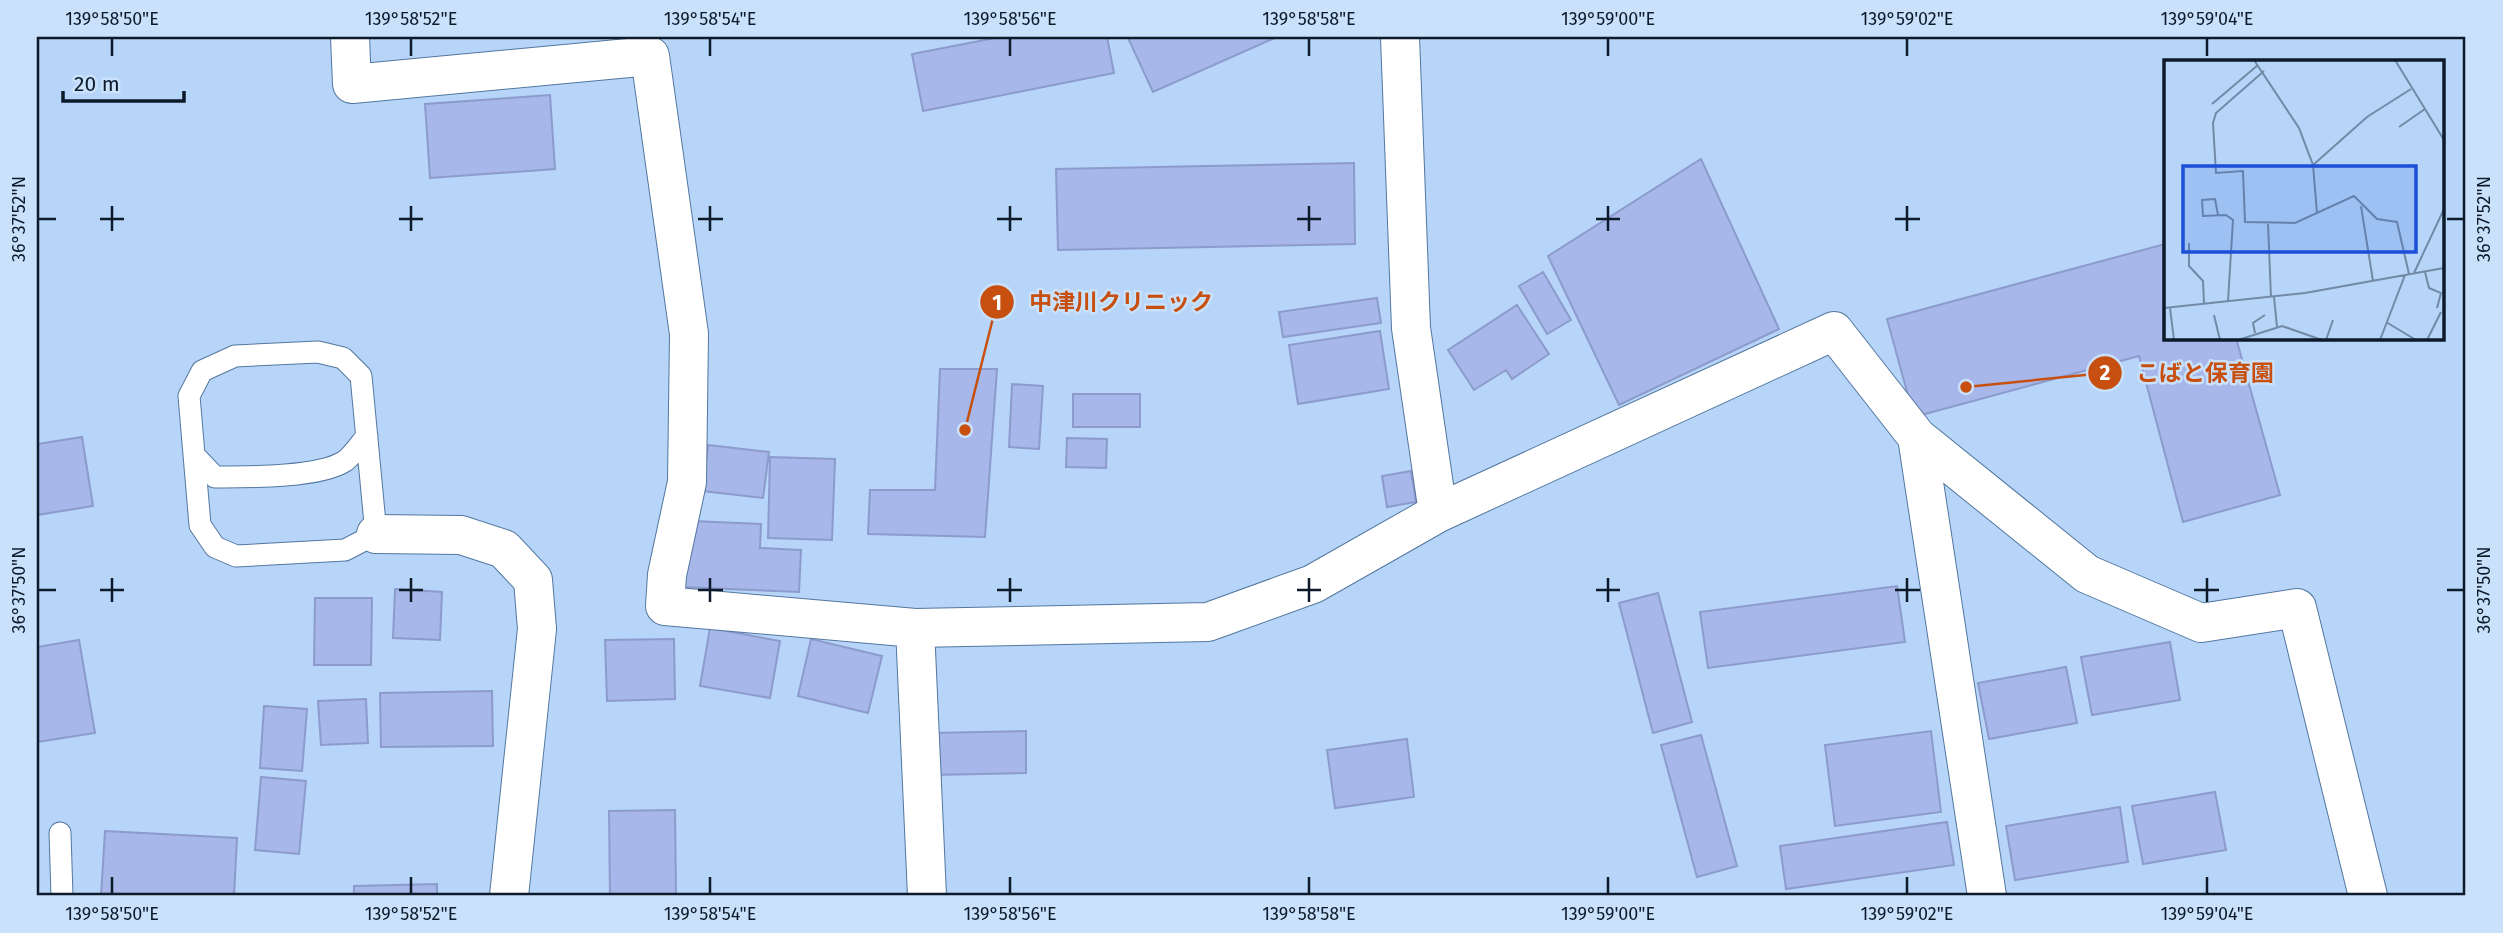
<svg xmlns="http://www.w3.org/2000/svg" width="2503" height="933" viewBox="0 0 2503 933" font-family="'Fira Sans','Noto Sans JP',sans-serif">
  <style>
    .building { fill: #a7b7e9; stroke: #8c9bcc; stroke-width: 2 }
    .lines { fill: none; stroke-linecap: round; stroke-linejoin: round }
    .service-casing { stroke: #53779f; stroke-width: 23 }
    .minor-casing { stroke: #53779f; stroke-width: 40 }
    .tertiary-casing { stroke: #53779f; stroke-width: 40 }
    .service { stroke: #fff; stroke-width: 21 }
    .minor { stroke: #fff; stroke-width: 38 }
    .tertiary { stroke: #fff; stroke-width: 38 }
    .ticks { fill: none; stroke: #0c1a2a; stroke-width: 2.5 }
    .inset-road { fill: none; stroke: #728aa6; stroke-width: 2 }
    .view { fill: #1d4ed8; fill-opacity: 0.15; stroke: #1d4ed8; stroke-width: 3.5 }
    .inset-edge { fill: none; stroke: #0c1a2a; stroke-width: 3.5 }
    .leader { fill: none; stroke: #c75010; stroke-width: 2.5 }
    .callout-dot { fill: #c75010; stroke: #cae1fc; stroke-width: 2.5 }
    .mark-label { font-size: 21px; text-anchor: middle; font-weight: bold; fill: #fff }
    .callout-label { font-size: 23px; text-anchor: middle; font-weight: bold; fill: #c75010; stroke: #cae1fc; stroke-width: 5; stroke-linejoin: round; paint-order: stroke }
    .neatline { fill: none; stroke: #0c1a2a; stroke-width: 2.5 }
    .ticks-label { font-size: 18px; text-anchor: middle; fill: #0c1a2a }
  </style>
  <rect width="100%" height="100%" fill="#b6d5f8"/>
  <path class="building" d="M1000 37H1107L1114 73 923 111 912 54Z
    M1130 37H1277L1153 92 1128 38Z
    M550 95 555 169 430 178 425 104Z
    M1701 159 1779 329 1619 405 1548 256Z
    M1354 163 1355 244 1058 250 1056 169Z
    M2165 244V338H2236L2280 495 2183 522 2139 356 1914 417 1887 319Z
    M1543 272 1571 320 1547 334 1519 286Z
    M1377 298 1381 323 1283 337 1279 312Z
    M1517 305 1549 354 1512 379 1506 370 1474 390 1448 350Z
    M1380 331 1389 389 1298 404 1289 345Z
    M940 369H997L985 537 868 534 870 490H935Z
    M1012 384 1043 386 1039 449 1009 447Z
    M1073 394H1140V427H1073Z
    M82 437 93 506 37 515V444Z
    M1067 438 1107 439 1106 468 1066 467Z
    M708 445 769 452 763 498 703 491Z
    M770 457 835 459 832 540 768 538Z
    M1411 471 1416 502 1387 507 1382 476Z
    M692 521 761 524 760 548 801 550 799 592 682 587Z
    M1897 586 1905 642 1708 668 1700 612Z
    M395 589 442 592 440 640 393 638Z
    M1658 593 1692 722 1653 733 1619 603Z
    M315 598H372L371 665H314Z
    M710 628 780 641 770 698 700 686Z
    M674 639 675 699 607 701 605 640Z
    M811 639 882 656 868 713 798 696Z
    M79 640 95 733 37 742V647Z
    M2170 642 2180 700 2092 715 2081 657Z
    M2066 667 2077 723 1989 739 1978 683Z
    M492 691 493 746 381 747 380 693Z
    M366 699 368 743 321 745 318 701Z
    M264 706 307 709 302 771 260 768Z
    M1026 731V773L933 775 932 733Z
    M1931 731 1941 812 1835 826 1825 745Z
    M1701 735 1737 866 1697 877 1661 745Z
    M1407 739 1414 797 1335 808 1327 750Z
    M261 777 306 781 299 854 255 850Z
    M2215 792 2226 850 2143 864 2132 806Z
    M2120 807 2128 862 2015 880 2006 826Z
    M675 810 676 896H610L609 811Z
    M1947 822 1954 865 1786 889 1780 846Z
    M105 831 237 838 234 896H101Z
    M437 884V896H354V886Z"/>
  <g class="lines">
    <defs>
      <path id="service" d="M318 352 343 358 361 376 376 534 345 550 236 556 215 547 200 525 189 396 202 371 235 356Z
        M194 455 215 477C246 477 319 478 345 461 353 455 360 444 367 436
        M60 833 62 896"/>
      <path id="minor" d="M350 37 352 84 650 56 689 334 687 482 667 575 665 606 915 628 1208 622 1313 584 1438 513 1834 331 1917 437 2087 574 2201 623 2297 608 2368 896
        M1400 37 1411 328 1438 513
        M1917 437 1987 896
        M915 628 927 896"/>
      <path id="tertiary" d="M376 534 461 535 504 549 533 580 537 629 509 896"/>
    </defs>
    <use href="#service" class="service-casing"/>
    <use href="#minor" class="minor-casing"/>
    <use href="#tertiary" class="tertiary-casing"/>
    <use href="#service" class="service"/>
    <use href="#minor" class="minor"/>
    <use href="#tertiary" class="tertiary"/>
  </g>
  <path class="ticks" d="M112 38V56M411 38V56M710 38V56M1010 38V56M1309 38V56M1608 38V56M1907 38V56M2207 38V56M112 206V231M411 206V231M710 206V231M1010 206V231M1309 206V231M1608 206V231M1907 206V231M38 219H56M100 219H124M399 219H423M698 219H723M997 219H1022M1297 219H1321M1596 219H1620M1895 219H1920M2447 219H2464M112 578V602M411 578V602M710 578V602M1010 578V602M1309 578V602M1608 578V602M1907 578V602M2207 578V602M38 590H56M100 590H124M399 590H423M698 590H723M997 590H1022M1297 590H1321M1596 590H1620M1895 590H1920M2194 590H2219M2447 590H2464M112 877V894M411 877V894M710 877V894M1010 877V894M1309 877V894M1608 877V894M1907 877V894M2207 877V894"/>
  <g transform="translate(2164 60)">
    <rect width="280" height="280" fill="#b6d5f8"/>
    <path class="inset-road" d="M90 0 135 68 149 105 153 153M231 0 280 80M100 11 52 53 49 63 52 113 79 111 81 162 131 163 190 136 213 159 233 162 245 214M48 44 94 5M235 67 261 49M149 105 203 57 247 29M197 146 209 221M54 155 51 139 38 140 39 156 62 155 69 160 64 241M104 164 107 237M25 183V206L39 221 40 244M261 212 265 228 277 233 273 248M250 213 280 149M110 237 113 267M0 248 141 233 280 208M6 248 10 280M50 255 56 280M222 262 252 280M91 273 89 263 101 255M74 280 118 266 158 280M162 280 169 260M216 280 241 215M263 280 277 252"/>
    <path class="view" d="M19 106H252V192H19Z"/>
    <rect width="280" height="280" class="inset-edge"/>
  </g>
  <path class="leader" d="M965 430L997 302M1966 387L2105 373"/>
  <g class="callout-dot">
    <circle cx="965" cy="430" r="7"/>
    <circle cx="1966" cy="387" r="7"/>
    <circle cx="997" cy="302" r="18"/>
    <circle cx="2105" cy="373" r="18"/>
  </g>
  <g class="mark-label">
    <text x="997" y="310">1</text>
    <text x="2105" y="380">2</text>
  </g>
  <g class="callout-label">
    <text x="1121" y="310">中津川クリニック</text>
    <text x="2205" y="381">こばと保育園</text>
  </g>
  <rect width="2503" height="933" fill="none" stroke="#cae1fc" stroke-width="77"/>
  <path d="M63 91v10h121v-10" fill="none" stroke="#0c1a2a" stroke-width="3.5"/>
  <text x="74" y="91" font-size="21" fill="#0c1a2a" stroke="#cae1fc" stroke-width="5" paint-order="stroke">20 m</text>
  <rect x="38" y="38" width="2426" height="856" class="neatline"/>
  <g class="ticks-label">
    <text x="112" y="25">139°58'50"E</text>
    <text x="411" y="25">139°58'52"E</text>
    <text x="710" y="25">139°58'54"E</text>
    <text x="1010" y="25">139°58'56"E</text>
    <text x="1309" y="25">139°58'58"E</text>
    <text x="1608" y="25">139°59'00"E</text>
    <text x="1907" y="25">139°59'02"E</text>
    <text x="2207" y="25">139°59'04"E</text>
    <text transform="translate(19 219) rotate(-90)" y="6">36°37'52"N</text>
    <text transform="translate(2484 219) rotate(-90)" y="6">36°37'52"N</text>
    <text transform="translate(19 590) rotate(-90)" y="6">36°37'50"N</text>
    <text transform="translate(2484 590) rotate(-90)" y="6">36°37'50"N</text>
    <text x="112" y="920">139°58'50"E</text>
    <text x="411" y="920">139°58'52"E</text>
    <text x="710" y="920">139°58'54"E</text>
    <text x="1010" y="920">139°58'56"E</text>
    <text x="1309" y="920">139°58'58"E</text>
    <text x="1608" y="920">139°59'00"E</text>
    <text x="1907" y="920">139°59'02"E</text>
    <text x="2207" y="920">139°59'04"E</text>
  </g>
</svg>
